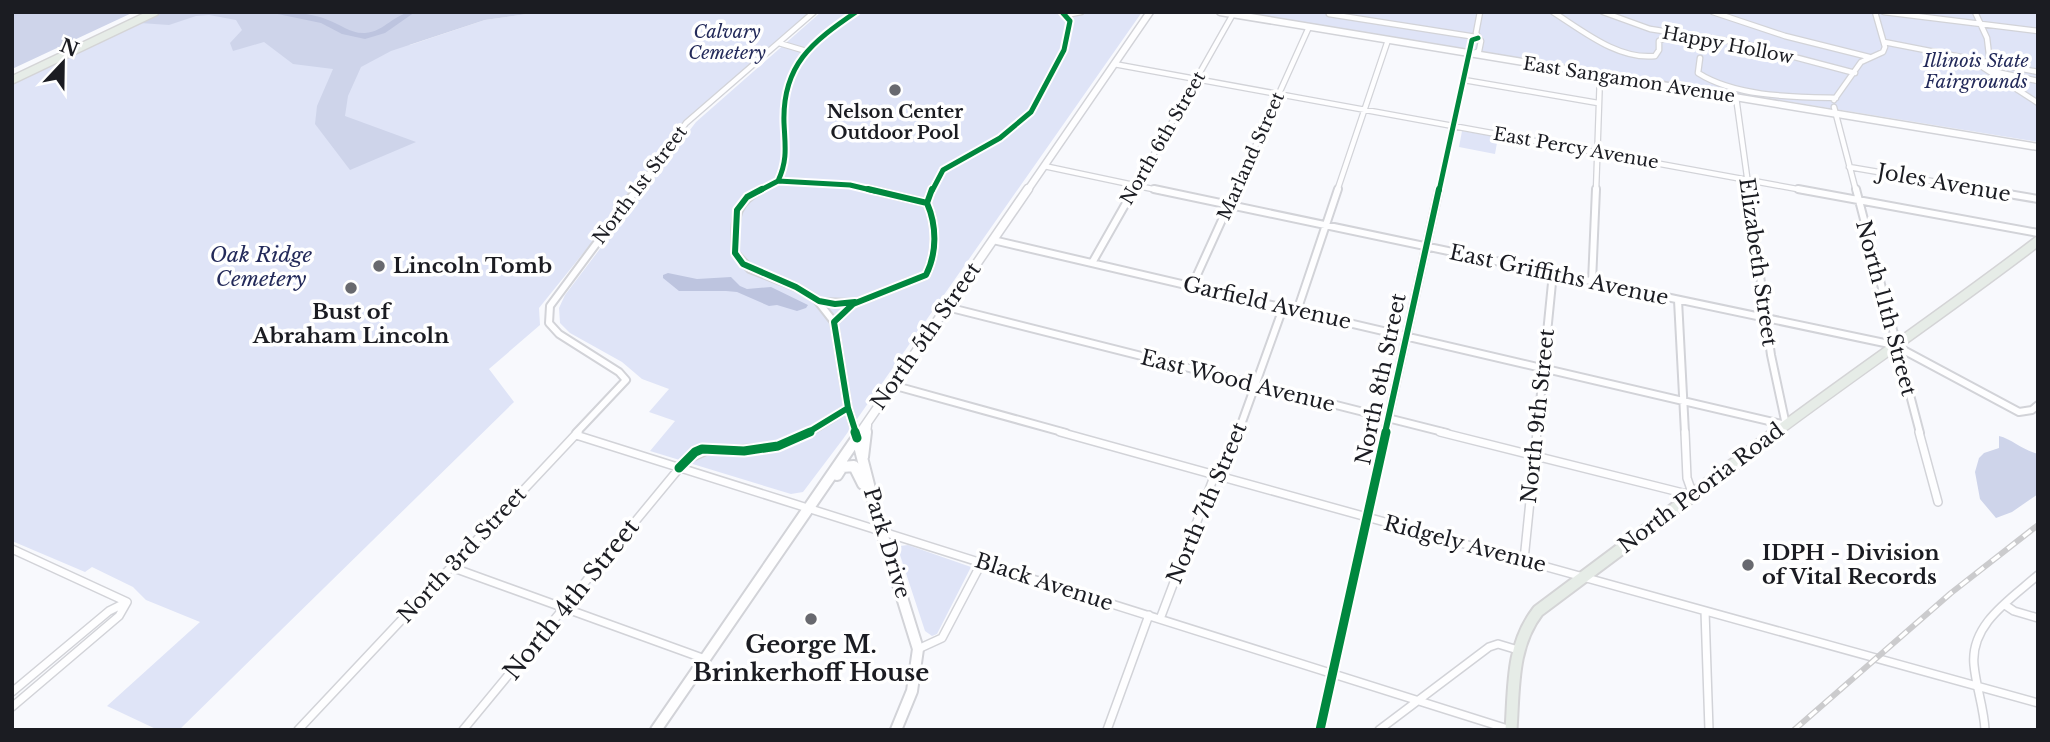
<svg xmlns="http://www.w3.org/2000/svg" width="2050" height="742" viewBox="0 0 2050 742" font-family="'Libre Baskerville',serif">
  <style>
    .green { fill: #dfe4f7 }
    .forest { fill: #ced4ea }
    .water { fill: #bdc4df }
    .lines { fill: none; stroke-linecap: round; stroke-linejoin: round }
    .river { fill: #bdc4df; fill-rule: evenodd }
    .street-far2-casing { stroke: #d2d3d8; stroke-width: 7 }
    .street-far1-casing { stroke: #d2d3d8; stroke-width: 10 }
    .street-casing { stroke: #d2d3d8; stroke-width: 10 }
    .secondary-far2-casing { stroke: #d2d3d8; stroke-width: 9 }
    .secondary-far1-casing { stroke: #d2d3d8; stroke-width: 11 }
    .secondary-casing { stroke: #d2d3d8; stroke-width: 14 }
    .primary-far2-casing { stroke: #d4d4d6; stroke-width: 10 }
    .primary-far1-casing { stroke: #d4d4d6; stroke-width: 12 }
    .primary-casing { stroke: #d4d4d6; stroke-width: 15 }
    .street-far2 { stroke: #fefeff; stroke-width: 4.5 }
    .street-far1 { stroke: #fefeff; stroke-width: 6 }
    .street { stroke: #fefeff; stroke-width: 7 }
    .secondary-far2 { stroke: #fefeff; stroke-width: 6 }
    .secondary-far1 { stroke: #fefeff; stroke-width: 8 }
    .secondary { stroke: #fefeff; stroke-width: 10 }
    .primary-far2 { stroke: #e6ece7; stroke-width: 7 }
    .primary-far1 { stroke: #e6ece7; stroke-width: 9 }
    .primary { stroke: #e6ece7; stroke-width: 11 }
    .rail-casing { stroke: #cbcbcd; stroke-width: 6 }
    .rail { stroke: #fff; stroke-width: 3.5; stroke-dasharray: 10; stroke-linecap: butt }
    .cycleway-far2-casing { stroke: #fff; stroke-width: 9 }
    .cycleway-far1-casing { stroke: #fff; stroke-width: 10 }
    .cycleway-casing { stroke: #fff; stroke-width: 13 }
    .cycleway-far2 { stroke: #00873e; stroke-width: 5 }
    .cycleway-far1 { stroke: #00873e; stroke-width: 6 }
    .cycleway { stroke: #00873e; stroke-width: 9 }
    .poi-dot { fill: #68696f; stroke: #fff; stroke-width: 2.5 }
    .labels { text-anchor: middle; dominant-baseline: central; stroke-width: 7; stroke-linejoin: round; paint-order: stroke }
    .far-park-label { font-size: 18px; font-style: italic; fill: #232a5a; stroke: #fff }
    .far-street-label { font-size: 18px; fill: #1b1c22; stroke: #fff }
    .far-poi-label { font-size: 18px; font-weight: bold; fill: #1b1c22; stroke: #fff }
    .street-label { font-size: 21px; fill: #1b1c22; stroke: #fff }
    .park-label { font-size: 21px; font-style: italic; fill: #232a5a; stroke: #fff }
    .poi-label { font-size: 21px; font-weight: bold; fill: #1b1c22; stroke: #fff; text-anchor: start }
    .near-street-label { font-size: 24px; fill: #1b1c22; stroke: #fff }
    .near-poi-label { font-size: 24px; font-weight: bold; fill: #1b1c22; stroke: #fff }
  </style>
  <rect width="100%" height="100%" fill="#f8f9fd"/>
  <path class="green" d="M163 12H273L410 45 485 20 541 12H810L686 120 622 205 539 308 540 325 489 369 514 402 179 730H158L107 706 200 622 146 600 133 587 92 567 85 572 12 541V84Z
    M821 12H1142L843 439 803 492 791 494 650 451 675 421 649 412 669 389 642 379 622 362 570 333 560 323 559 308 565 295 696 122Z
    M1240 12H2038V142Z
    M1462 131 1498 137 1495 154 1459 147Z
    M908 545 971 567 937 634 932 636 925 631 899 552 900 546Z"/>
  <path class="forest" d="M12 12H134L12 69Z
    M185 12H541L485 20 391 51 361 67 348 96 345 116 416 142 350 170 315 124 317 106 333 69 293 64 264 42 233 51 230 43 242 30 236 20 209 15 196 16 169 25 140 23 160 14Z
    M1999 436C2012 439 2022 450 2038 454V494L2012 512 1996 518 1980 499 1975 472 1979 458 1984 453 1999 448Z"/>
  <path class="water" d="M668 273 697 279 731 277 740 286 747 289 771 287 808 305 806 308 797 311 777 305 769 306 737 292 726 291H679L663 278V275Z"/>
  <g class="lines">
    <path class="river" d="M268 12C287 12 310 12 328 20 340 24 351 34 365 33 385 32 394 12 415 12L385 33 365 39 342 34 321 23Z"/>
    <defs>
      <path id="street-far2" d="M1553 12C1583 31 1618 60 1655 56L1659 50V41L1675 33
        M1603 12 1650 29 1741 43 1855 73
        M1713 12 1785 36 1869 57
        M1884 12 2038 31
        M1975 12 1987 38 1990 63
        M1329 14 1476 37
        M1066 15 1081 12
        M1884 42 2038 72
        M779 43 806 51
        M1471 54 1479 51 1481 41 1476 33 1480 12
        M1700 58 1698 73C1736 97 1793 97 1836 98
        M1980 61 1981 66 2038 103
        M1114 64 1808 191
        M1992 71 2038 81
        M1464 80 1598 103
        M1736 97 1749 191
        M1834 100 1861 62 1883 52 1885 47 1875 12
        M1834 107 1856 191
        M1044 166 1162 191
        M1849 167 1990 191
        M778 181C788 160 785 145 784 123 782 65 812 42 856 12
        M636 191 686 123 814 12
        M759 191 778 181 850 185 875 191
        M932 191 943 170 1000 138 1031 112 1064 50 1070 21 1062 12
        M1133 191 1233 14
        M1235 191 1309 27
        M1337 191 1388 40
        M1439 191 1472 40 1478 38
        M1596 191 1600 75"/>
      <path id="street-far1" d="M762 189C731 205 736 221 735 253L750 269 796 287 816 299 834 322
        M1154 189 1894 345 2019 412 2032 410 2038 405
        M1748 189 1771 355 1786 425
        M1798 189 2038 233
        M1856 189 1920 433
        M1979 189 2038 199
        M927 203 932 189
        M993 240 1786 425
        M1092 263 1134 189
        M1592 282 1596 189
        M1192 286 1236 189
        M1678 300 1685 433
        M821 302 851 303
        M947 307 1447 433
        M1297 311 1338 189
        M834 322 848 408 856 433
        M834 322 853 304 926 275C937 253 937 226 927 203L868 189
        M892 385 1066 433
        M576 433 626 380 619 372 559 334 549 323 550 306 637 189
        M808 433 848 408
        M1238 433 1283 308
        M1385 433 1439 189
        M1537 433 1553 273"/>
      <path id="street" d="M855 432 857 438
        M1060 432 2038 703
        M1440 432 1691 495
        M1685 432 1687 478 1693 495
        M1919 432 1938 502
        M576 435 1511 730
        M12 549 127 602
        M1524 560 1537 432
        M451 567 705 659
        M2005 605 2014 611 2038 618
        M1705 611 1709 730
        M1160 619 1215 474 1225 469 1238 432
        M918 649 942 638 982 562
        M12 692 109 611 125 603
        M12 707 119 616 127 602
        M298 730 578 432
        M463 730 686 460 706 451 776 447 811 432
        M1107 730 1149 615
        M1320 730 1386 432
        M1379 730 1489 647 1498 644 1518 650
        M1985 730C1984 708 1976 687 1974 665 1970 624 2011 599 2038 575"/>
      <path id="secondary-far2" d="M1220 12 2038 147
        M1027 191 1150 12"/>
      <path id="secondary-far1" d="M860 433 1028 189
        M866 433 867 425"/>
      <path id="secondary" d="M857 438 878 520 918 649 912 691 896 730
        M863 457 866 432
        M837 475 842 467 854 466 863 484
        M656 730 861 432"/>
      <path id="primary-far2" d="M12 80 155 12"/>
      <path id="primary-far1" d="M1775 433C1862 368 1952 307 2038 241"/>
      <path id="primary" d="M1511 730C1514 688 1511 646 1538 611L1777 432"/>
    </defs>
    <use href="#street-far2" class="street-far2-casing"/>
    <use href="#street-far1" class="street-far1-casing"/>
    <use href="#street" class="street-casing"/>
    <use href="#secondary-far2" class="secondary-far2-casing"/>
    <use href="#secondary-far1" class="secondary-far1-casing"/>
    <use href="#secondary" class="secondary-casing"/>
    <use href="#primary-far2" class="primary-far2-casing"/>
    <use href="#primary-far1" class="primary-far1-casing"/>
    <use href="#primary" class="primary-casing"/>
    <use href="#street-far2" class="street-far2"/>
    <use href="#street-far1" class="street-far1"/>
    <use href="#street" class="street"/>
    <use href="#secondary-far2" class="secondary-far2"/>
    <use href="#secondary-far1" class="secondary-far1"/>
    <use href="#secondary" class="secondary"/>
    <use href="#primary-far2" class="primary-far2"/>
    <use href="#primary-far1" class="primary-far1"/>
    <use href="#primary" class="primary"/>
    <defs>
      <path id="rail" d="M1794 730 1951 593 2038 525"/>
    </defs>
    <use href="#rail" class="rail-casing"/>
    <use href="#rail" class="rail"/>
    <defs>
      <path id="cycleway-far2" d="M778 181C788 160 785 145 784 123 782 65 812 42 856 12
        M759 191 778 181 850 185 875 191
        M932 191 943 170 1000 138 1031 112 1064 50 1070 21 1062 12
        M1439 191 1472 40 1478 38"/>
      <path id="cycleway-far1" d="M762 189 747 197 737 210 735 253 743 264 796 287 819 301 835 304 855 302
        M927 203 932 189
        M807 433 848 408
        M856 433 848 408 834 322 853 304 926 275C937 253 937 226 927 203L868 189
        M1385 433 1439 189"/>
      <path id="cycleway" d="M855 432 857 438
        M679 468 695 452 702 449 744 451 778 446 810 432
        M1320 730 1386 432"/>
    </defs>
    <use href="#cycleway-far2" class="cycleway-far2-casing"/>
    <use href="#cycleway-far1" class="cycleway-far1-casing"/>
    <use href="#cycleway" class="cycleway-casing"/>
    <use href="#cycleway-far2" class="cycleway-far2"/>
    <use href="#cycleway-far1" class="cycleway-far1"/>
    <use href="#cycleway" class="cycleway"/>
  </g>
  <g class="poi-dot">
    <circle cx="895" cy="90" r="7"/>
    <circle cx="379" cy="266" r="7"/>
    <circle cx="351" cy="288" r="7"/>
    <circle cx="1748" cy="565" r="7"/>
    <circle cx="811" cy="619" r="7"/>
  </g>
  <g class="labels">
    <g class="far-park-label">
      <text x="727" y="32">Calvary<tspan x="727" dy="21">Cemetery</tspan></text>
      <text x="1976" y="61">Illinois State<tspan x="1976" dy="21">Fairgrounds</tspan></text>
    </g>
    <g class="far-street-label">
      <text transform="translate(1728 45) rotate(11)">Happy Hollow</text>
      <text transform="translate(1629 80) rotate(9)">East Sangamon Avenue</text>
      <text transform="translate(1163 138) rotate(-60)">North 6th Street</text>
      <text transform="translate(1576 148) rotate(10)">East Percy Avenue</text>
      <text transform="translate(1251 156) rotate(-66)">Marland Street</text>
      <text transform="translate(640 185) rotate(-53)">North 1st Street</text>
    </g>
    <g class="far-poi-label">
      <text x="895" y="112">Nelson Center<tspan x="895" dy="21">Outdoor Pool</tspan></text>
    </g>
    <g class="street-label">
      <text transform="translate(1944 183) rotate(10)">Joles Avenue</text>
      <text transform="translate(1758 262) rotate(82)">Elizabeth Street</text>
      <text transform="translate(1559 275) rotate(12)">East Griffiths Avenue</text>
      <text transform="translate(1267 303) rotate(13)">Garfield Avenue</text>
      <text transform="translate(1886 308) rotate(75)">North 11th Street</text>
      <text transform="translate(926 336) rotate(-55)">North 5th Street</text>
      <text transform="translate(1381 379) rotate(-78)">North 8th Street</text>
      <text transform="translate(1238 381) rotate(14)">East Wood Avenue</text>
      <text transform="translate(1538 416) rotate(-84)">North 9th Street</text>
      <text transform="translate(1701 488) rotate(-37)">North Peoria Road</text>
      <text transform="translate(1207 503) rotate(-67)">North 7th Street</text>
      <text transform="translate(887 543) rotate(73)">Park Drive</text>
      <text transform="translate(1465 544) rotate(15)">Ridgely Avenue</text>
      <text transform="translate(462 555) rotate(-47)">North 3rd Street</text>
      <text transform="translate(1044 582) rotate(18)">Black Avenue</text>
    </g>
    <g class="park-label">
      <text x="261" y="255">Oak Ridge<tspan x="261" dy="24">Cemetery</tspan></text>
    </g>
    <g class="poi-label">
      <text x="393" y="266">Lincoln Tomb</text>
      <text x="351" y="312" text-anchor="middle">Bust of<tspan x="351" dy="24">Abraham Lincoln</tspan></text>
      <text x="1762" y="553">IDPH - Division<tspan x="1762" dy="24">of Vital Records</tspan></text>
    </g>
    <g class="near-street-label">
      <text transform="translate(571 599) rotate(-51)">North 4th Street</text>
    </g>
    <g class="near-poi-label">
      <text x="811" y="644">George M.<tspan x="811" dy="28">Brinkerhoff House</tspan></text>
    </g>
  </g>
  <rect width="2050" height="742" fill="none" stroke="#1b1c22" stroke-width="28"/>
  <g transform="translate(63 63) rotate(22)" stroke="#ffffff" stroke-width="5" paint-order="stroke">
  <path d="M0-5L12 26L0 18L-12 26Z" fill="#1b1c22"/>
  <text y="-10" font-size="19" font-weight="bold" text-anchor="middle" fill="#1b1c22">N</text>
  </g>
</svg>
